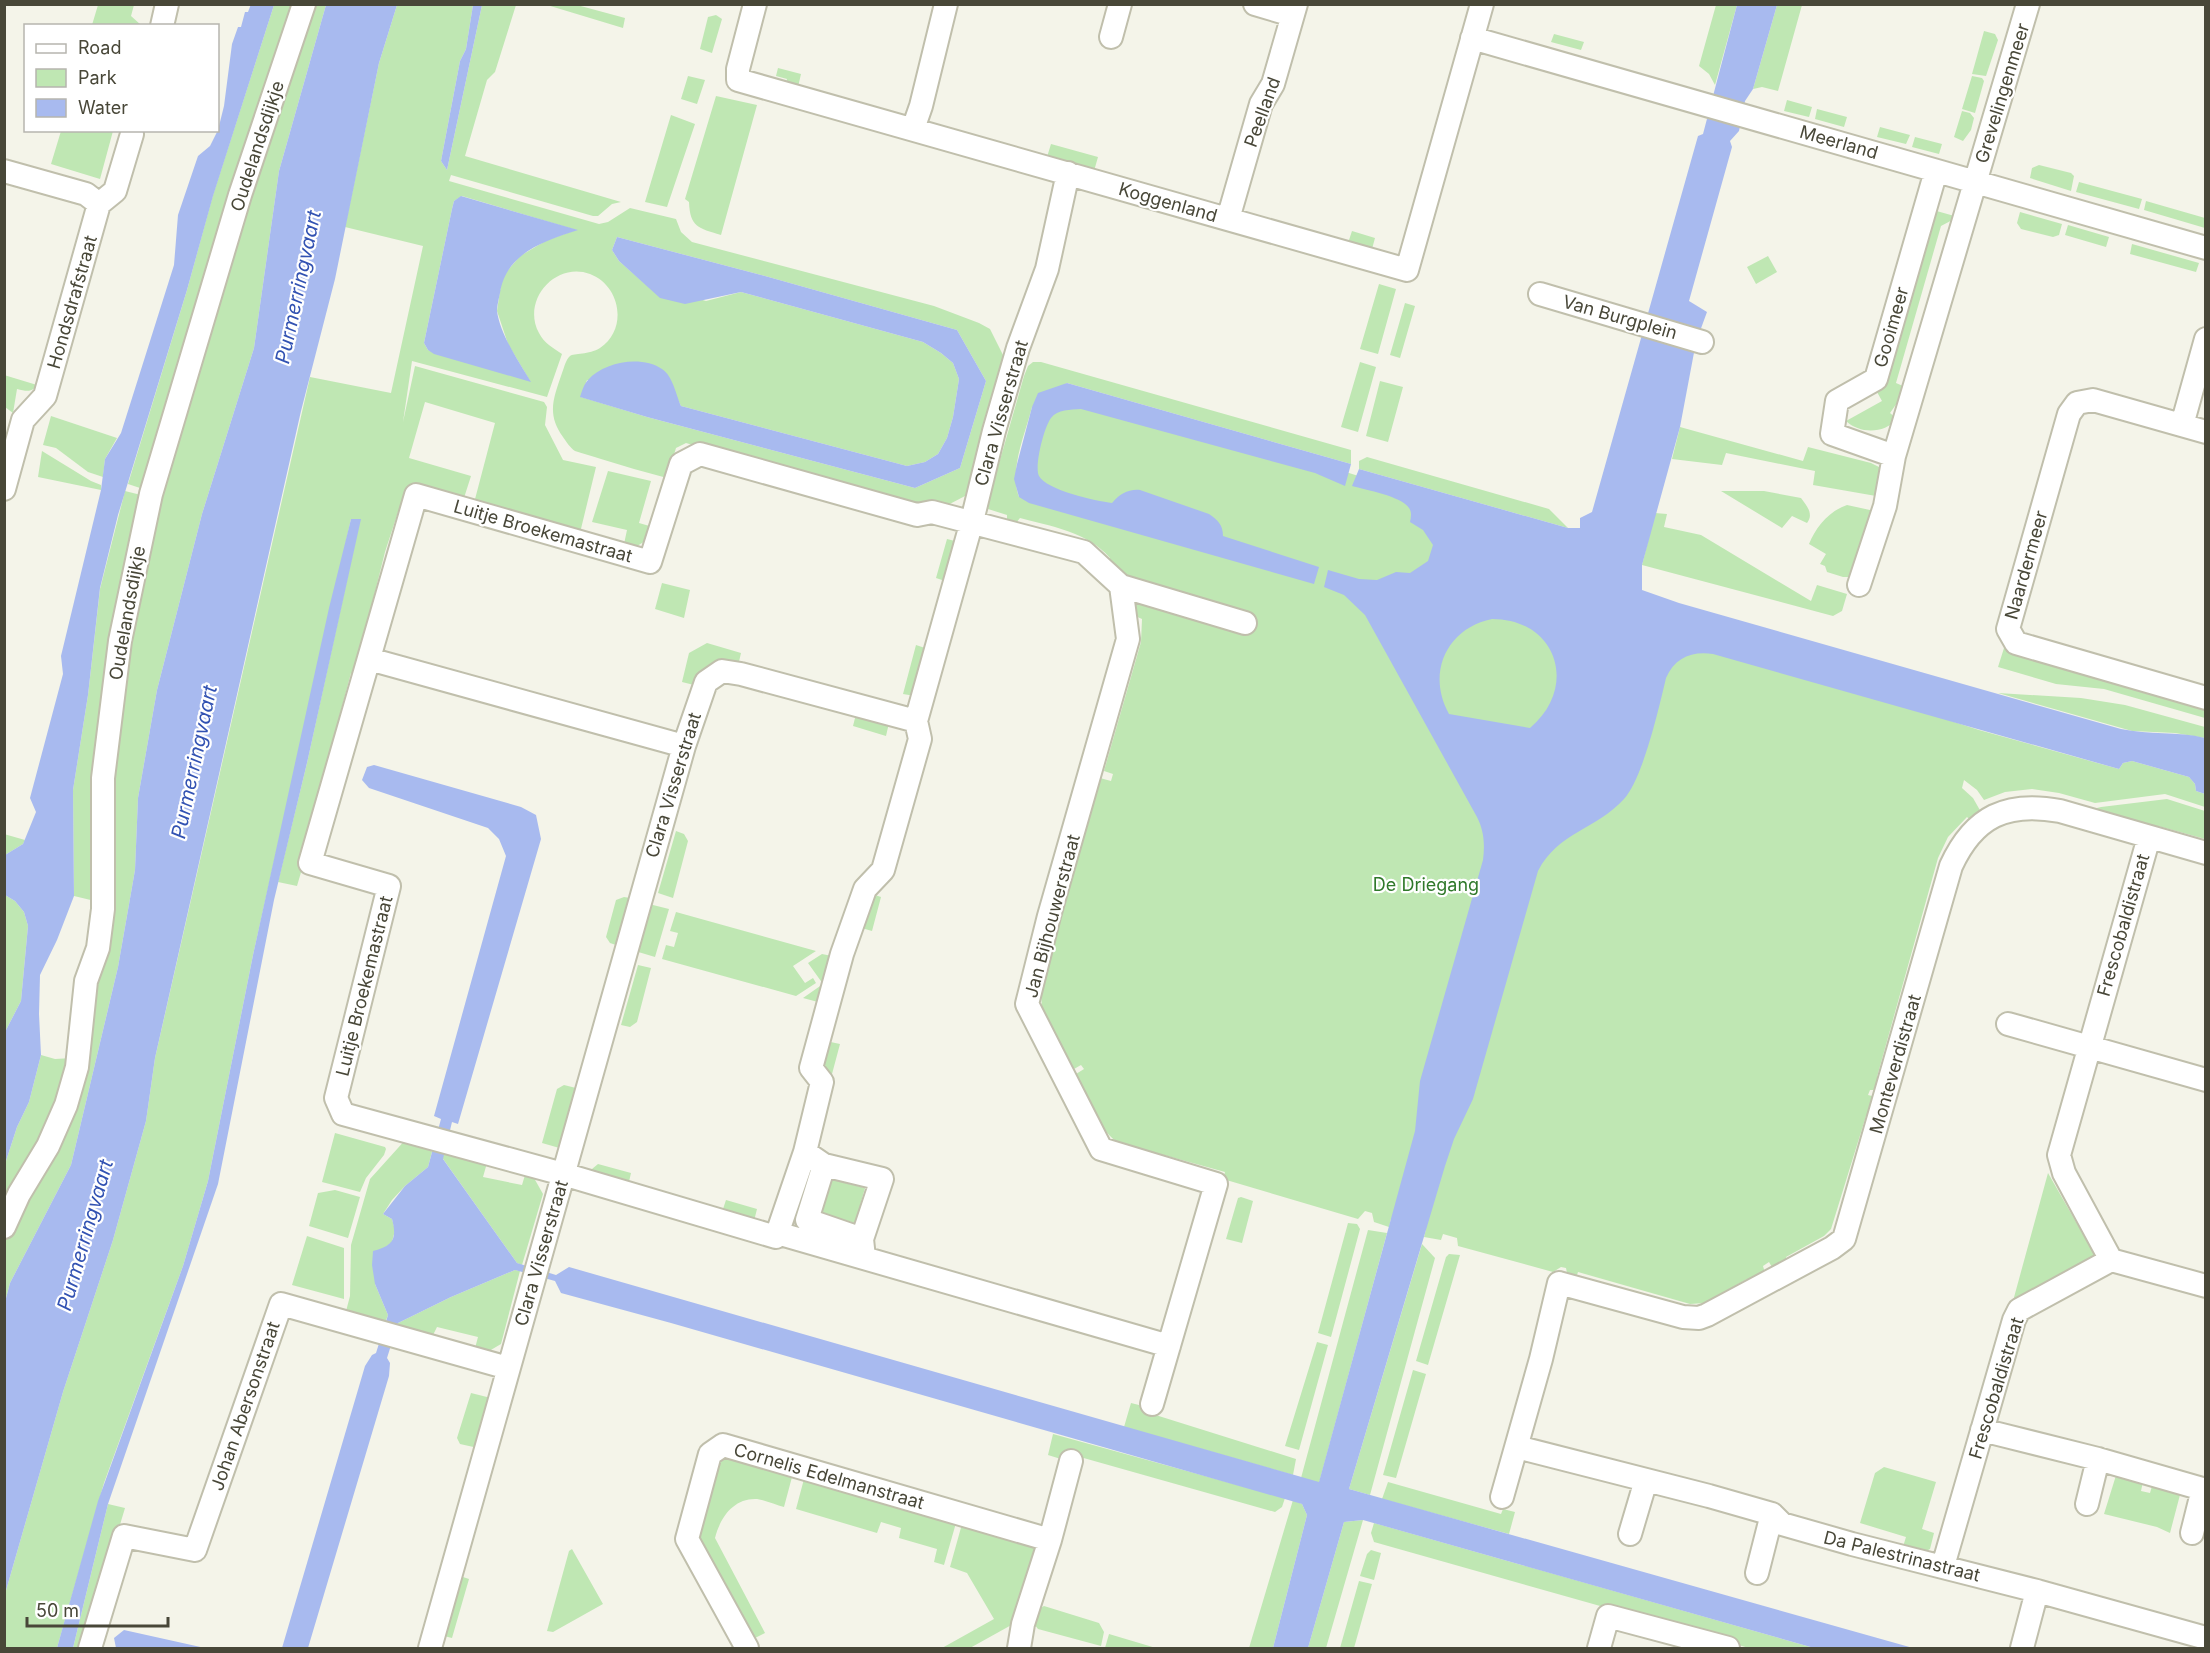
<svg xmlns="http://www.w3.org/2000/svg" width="2210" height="1653" viewBox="0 0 2210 1653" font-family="Inter,sans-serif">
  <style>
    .green { fill: #bfe7b3; fill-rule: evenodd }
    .water { fill: #a8baef; fill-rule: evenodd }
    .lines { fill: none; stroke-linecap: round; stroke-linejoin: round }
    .minor-casing { stroke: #c0bfac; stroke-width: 26 }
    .minor { stroke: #fff; stroke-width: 22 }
    .labels { text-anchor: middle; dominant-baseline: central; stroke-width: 4.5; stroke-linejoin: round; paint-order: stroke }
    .street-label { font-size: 18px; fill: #484738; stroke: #fff }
    .park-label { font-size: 18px; fill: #30792b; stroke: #fff }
    .water-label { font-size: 20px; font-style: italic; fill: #3252b2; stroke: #fff }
  </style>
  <rect width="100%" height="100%" fill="#f4f4e9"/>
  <path class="green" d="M98 5H134L131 16 141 25H92Z
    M274 5H300L143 489 128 484 187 290 213 195Z
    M309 5H326L279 171 254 348 202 514 157 690 138 798 135 870 118 967 71 1165 10 1283 5 1302V1237L52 1149 89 1009 115 901 111 890 107 836 133 591 249 182 260 173Z
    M397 5H473L466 49 460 61 441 161 447 170 482 5H516L495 72 487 80 465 156 621 202 612 204 598 216H593L451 175 449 181 599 224 608 222 630 208 676 219 681 232 692 242 934 306 979 323 990 329 1003 355 1005 367 988 428 965 496 944 507 915 510 686 443 676 448 667 478C645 472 623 466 601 459 593 456 583 454 575 451 570 448 566 441 563 437 546 414 554 397 562 373 564 368 566 359 570 356 574 353 589 355 600 348 628 329 621 286 590 274 556 261 521 300 539 333 544 343 553 348 562 354L547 397 412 361 403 422 415 366 544 402 547 407 545 425 563 460 596 467 579 537 474 503 495 423 425 402 409 458 471 476 463 501 412 484 403 513 398 512 385 552 367 624 372 634 359 673H351L335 733 340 740 297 886 278 882 307 763 360 520 351 519 253 955 208 1181 183 1266 104 1483 57 1648H5V1594L63 1392 113 1240 146 1121 155 1058 310 377 391 393 423 246 345 227 379 63ZM462 196 576 230 547 240 520 256 502 277 497 311 508 344 530 381 428 350 424 343 452 209 454 201ZM617 237 765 276 957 330 986 381 960 468 915 488 647 417 581 397 587 380 677 398 681 406 907 466 925 462 938 454 947 438 953 417 959 379 953 363 941 353 923 342 741 292 706 301 644 283 619 261 612 250Z
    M547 5H577L625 18 623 28Z
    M1716 5H1737L1715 85 1709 74 1699 66Z
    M1777 5H1802L1778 91 1762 87 1753 89Z
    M716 15 722 19 712 53 700 49 708 17Z
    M1984 31 1995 34 1998 40 1986 76 1972 74Z
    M1554 34 1584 42 1581 50 1551 42Z
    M778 68 801 74 798 87 786 83 787 79 776 76Z
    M688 76 705 80 697 104 681 99Z
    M1972 76 1982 78 1984 81 1975 113 1962 109Z
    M716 96 757 105 721 235C698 228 690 227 689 202L685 199Z
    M1787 100 1812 107 1809 117 1784 111Z
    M1817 109 1847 117 1844 127 1815 119Z
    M1962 111 1970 113 1974 118 1971 130 1963 141 1954 137Z
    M671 115 695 124 667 207 645 202Z
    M1880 127 1910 135 1906 144 1877 137Z
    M61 131H113L100 179 51 164Z
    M1915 137 1942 144 1939 154 1912 147Z
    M1051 144 1098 157 1094 171 1047 157Z
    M2039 165 2071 173 2074 176 2071 191 2030 178 2032 168Z
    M2079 182 2142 199 2139 209 2076 192Z
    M2146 201 2205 218V228L2144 210Z
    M1933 210 1958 217 1941 226 1896 383 1903 386 1897 403 1890 413 1897 419C1884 434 1860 434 1846 421L1882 401 1877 392 1894 344Z
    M2020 212 2062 224 2059 235 2053 237 2021 229 2017 223Z
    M2068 225 2109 237 2106 247 2065 235Z
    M1352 231 1375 238 1372 249 1348 243Z
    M2132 244 2199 263 2196 272 2130 254Z
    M1768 256 1777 272 1756 284 1747 267Z
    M1379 284 1396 289 1378 354 1360 349Z
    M1405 303 1415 306 1400 358 1390 355Z
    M1033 362H1041L1351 450V464L1067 383 1032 407C1025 435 1009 469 1019 497L1035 496 1029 451 1049 402 1074 399 1330 467 1482 515 1606 609 1979 730 2119 769 2123 763 2132 761 2189 777 2195 784 2196 791 2205 794V807L2165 794 2095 803 2059 793 2032 789 2005 792 1984 800 1977 790 1964 780 1962 788 1973 798 1981 812 1972 822 1967 817 1948 837 1938 858 1877 1077 1883 1079 1881 1086 1873 1090H1870L1868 1095 1872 1096 1876 1103 1872 1117 1866 1116 1831 1229 1824 1236 1786 1257 1787 1261 1773 1269 1769 1262 1763 1266 1765 1273 1749 1282 1747 1279 1705 1303 1690 1304 1578 1272 1577 1275 1567 1273 1566 1268 1561 1267 1553 1272 1458 1246 1457 1238 1443 1234 1441 1240 1424 1237 1426 1229 1391 1219 1389 1227 1374 1222 1372 1213 1365 1211 1358 1219 1223 1179 1225 1172 1117 1142C1095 1125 1089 1097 1076 1074L1084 1069 1081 1065 1074 1069 1042 1011 1041 991 1100 778 1111 781 1113 774 1104 771 1141 642 1142 619 1133 615 1132 608 1145 585 1108 566 1110 558C1088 532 1050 526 1020 518L1016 523 1007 521V515L988 509 992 488 1024 376 1028 366Z
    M1360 362 1376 367 1358 432 1341 427Z
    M4 375 37 385C32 393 26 391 17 389L13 413 5 407Z
    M1380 381 1403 387 1388 442 1366 436Z
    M51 416 117 438 105 459 103 477 88 472 56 448 43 445Z
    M1680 427 1803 461 1808 447 1871 463 1881 468 1876 496 1813 485 1815 471 1726 453 1722 465 1672 459Z
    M42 451 91 481 101 485V490L38 477Z
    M1367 457 1549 509 1568 528 1359 469V461Z
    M608 471 651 481 639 523 653 527 650 538 634 548 624 544 627 530 592 522Z
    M125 491 141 495 99 902 74 896 73 790 88 695 100 589Z
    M1721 491H1764L1801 498C1807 506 1814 514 1807 523L1792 516 1782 528Z
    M1847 505 1870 510 1874 515 1851 577H1843L1827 572 1825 566 1820 564 1826 554 1809 544C1816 527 1829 511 1847 505Z
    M1655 513 1667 514 1664 527 1701 535 1811 601 1817 585 1847 594 1842 611 1833 616 1642 565Z
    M947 539 959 542 945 581 936 578Z
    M662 583 690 590 684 618 655 609Z
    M707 643 741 653 738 666C715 663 704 660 694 685L682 682 689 653Z
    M916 645 928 649 915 696 903 694Z
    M2004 648 2205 704V718L2104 689 2056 684 1998 667Z
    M1998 693 2081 698 2125 705 2205 727V738L2175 733 2132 731Z
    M856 714 889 723 886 736 853 726Z
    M2167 799 2205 811V839L2158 826 2156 833 2094 815 2097 808 2101 807Z
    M676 831 684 834 688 841 673 898 658 893Z
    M4 834 25 840 23 844 5 855Z
    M5 895 15 901 24 912 28 926 21 1001 5 1032Z
    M875 895 881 897 872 931 858 927Z
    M624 897 630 898 619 946 610 943 606 937 616 900Z
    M649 904 669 909 655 957 635 951Z
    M676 912 816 951 793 966 805 983 813 978 816 983 796 996 662 959 666 945 674 947 678 933 670 931Z
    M822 954 832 956 818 1002 803 998 823 984 808 963Z
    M638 965 651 968 637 1022 630 1027 621 1025Z
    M826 1041 840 1044 832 1074 824 1071 819 1062Z
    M41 1055 55 1059 72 1058 67 1084 5 1215V1164L17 1127 29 1102Z
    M564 1085 580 1089 563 1149 542 1143 557 1089Z
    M335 1133 385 1147 386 1149 384 1155 366 1178 360 1192 322 1182Z
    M407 1138 428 1146 432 1152 428 1167 405 1186 392 1200 383 1214 392 1219 395 1230 392 1242 385 1248 375 1284 388 1315 385 1323 345 1315 350 1296 351 1245 370 1179Z
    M441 1150 487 1163 483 1177 522 1185 525 1175 534 1178 543 1194 522 1265 517 1263 441 1156Z
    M598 1164 631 1173 628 1186 591 1175 592 1169Z
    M2048 1173 2096 1257 2013 1301Z
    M830 1179 865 1188 855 1223 820 1213Z
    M335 1190 360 1197 348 1238 309 1226 318 1193Z
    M1241 1197 1253 1201 1242 1243 1226 1239 1238 1198Z
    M726 1200 757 1209 754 1221 722 1212Z
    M1348 1223 1357 1224 1360 1229 1331 1337 1318 1333Z
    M1368 1230 1387 1233 1319 1483 1301 1478Z
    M307 1236 344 1248V1299L292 1285Z
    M1422 1244 1435 1258 1370 1495 1349 1489Z
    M1449 1254 1460 1255 1428 1365 1416 1361 1446 1257Z
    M515 1270 520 1271 501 1344 484 1354 474 1352 478 1337 437 1327 431 1339 397 1329 398 1323 451 1297Z
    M1317 1342 1328 1345 1299 1450 1285 1446Z
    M1413 1370 1426 1374 1396 1478 1383 1475Z
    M471 1393 491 1398 478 1448 460 1444 457 1438Z
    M1131 1403 1143 1406 1146 1412 1296 1459 1293 1475 1124 1427Z
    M1053 1434 1285 1498 1282 1507 1275 1512 1073 1455 1064 1460 1048 1455Z
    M720 1457 792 1477 784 1507C775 1505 764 1499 755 1499 733 1499 720 1518 715 1538L765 1633 751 1640 698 1539Z
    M1884 1467 1936 1482 1922 1529 1934 1533 1930 1549 1921 1554 1902 1550 1906 1537 1860 1523 1875 1473Z
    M2118 1469 2144 1477 2141 1491 2150 1493 2154 1479 2181 1491 2170 1533 2157 1527 2104 1514Z
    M804 1479 956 1523 944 1565 934 1562 937 1549 899 1538 901 1528 881 1522 877 1533 796 1509Z
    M1388 1482 1501 1514 1503 1509 1515 1512 1509 1534 1382 1499Z
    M1293 1500 1302 1504 1307 1515 1273 1648H1249Z
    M108 1504 125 1508 83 1648H73Z
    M1363 1520 1326 1648H1308L1344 1522Z
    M1374 1523 1814 1648H1749L1374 1542 1371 1533Z
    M962 1524 1037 1547 1015 1623 970 1648H942L994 1619 967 1573 950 1567Z
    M572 1549 603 1604 553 1632 547 1631 569 1551Z
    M1371 1550 1381 1553 1374 1580 1360 1576 1367 1554Z
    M457 1575 469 1579 452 1638 440 1635Z
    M1359 1581 1372 1584 1354 1648H1340Z
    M1044 1606 1099 1623 1104 1632 1101 1646 1038 1629 1034 1624 1039 1609Z
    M1109 1634 1156 1648H1105Z"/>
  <path class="water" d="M251 4 274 5 213 196 187 290 118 515 100 588 88 695 73 790 74 896 57 940 40 975 39 1014 41 1055 29 1102 17 1127 5 1164V1032L21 1001 28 926 24 912 15 901 5 895V855L23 844 36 812 30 798 63 674 61 656 101 490 105 459 121 433 174 265 178 215 198 156 210 146 218 130 224 106 232 44 238 27H241L245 12H248Z
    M326 5H397L379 63 335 279 301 411 155 1058 146 1121 113 1240 63 1392 5 1594V1302L10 1283 71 1165 118 967 135 870 138 798 157 690 202 514 254 348 279 171Z
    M473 5H482L447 170 441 161 460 61 466 49Z
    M1737 5H1777L1753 89 1745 101 1739 131 1730 141 1732 147 1689 301 1707 312 1696 342 1680 427 1642 565V590L1679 603 2121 729C2149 735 2178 731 2205 738V794L2196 791 2195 784 2189 777 2132 761 2123 763 2119 769 1713 654C1691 651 1675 658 1666 678 1659 708 1643 778 1624 799 1597 829 1558 832 1538 871L1473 1099 1454 1139 1445 1166 1349 1489 1913 1648H1814L1363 1520 1344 1522 1308 1648H1273L1307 1515 1302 1504 671 1323 561 1293 555 1281 515 1270 451 1297 398 1323 387 1358 390 1363 389 1376 308 1648H282L365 1366 372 1355 376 1353 388 1315 375 1284 372 1265 373 1251C394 1246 397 1238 392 1219L383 1214 405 1186 428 1167 441 1119 434 1116 506 856 499 839 488 828 369 788 362 780 367 767 374 765 521 807 536 815 541 839 458 1124 452 1122 443 1159 517 1263 556 1275 569 1267 1319 1482 1415 1131 1420 1081 1483 860C1485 844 1484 831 1477 817L1365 615 1344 595 1324 587 1328 570 1359 579 1377 580 1396 572 1410 573 1428 561 1433 545 1423 530 1410 522C1411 517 1412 512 1409 508 1401 496 1366 490 1352 486L1359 469 1568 528H1580V518L1592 512 1698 136 1703 134ZM1492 619C1557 619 1579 687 1530 728L1449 714C1426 673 1447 628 1492 619Z
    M461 196 578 230C544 241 506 253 500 293 499 298 497 306 497 311 500 334 519 362 531 382L434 354 428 350 424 343 452 209 454 201Z
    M617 237 765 276 957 330 986 381 960 468 915 488 647 417 580 397C582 391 584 384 588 380 604 362 641 355 662 369 673 376 676 395 681 406L907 466 925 462 938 454 947 438 953 417 959 379 953 363 941 353 923 342 741 292 685 304 660 298 619 261 612 250Z
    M1067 383 1351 464 1345 486 1315 473 1081 409C1070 410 1058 409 1051 418 1044 427 1034 467 1039 476 1046 490 1096 501 1112 503 1120 494 1128 489 1140 490L1209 514C1218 520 1223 525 1223 536L1226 537 1319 567 1314 584 1029 503 1019 497 1014 479 1017 464 1032 407 1038 393Z
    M351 519H361L307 763 274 900 218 1184 108 1504 73 1648H57L98 1501 183 1266 208 1181 253 955 329 608Z
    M124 1630 205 1648H116L114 1638Z"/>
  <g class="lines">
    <defs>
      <path id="minor" d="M755 4 738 69V80L1407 270 1482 4
        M1255 4 1292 15
        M162 26 167 4
        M1111 37 1120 4
        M1472 38 2206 248
        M913 129 921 106 946 4
        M4 171 86 194 99 204 45 396 23 420 4 489
        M99 204 115 191 132 134
        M1228 219 1261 104 1273 84 1296 4
        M1540 294 1702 342
        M2182 425 2206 339
        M2206 432 2093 400 2077 403 2069 414 2008 629 2016 643 2206 698
        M1894 456 1832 434 1837 401 1876 379 1936 171
        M1859 585 1885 506 1894 456 2028 4
        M1121 586 1245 623
        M369 659 684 746
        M916 721 920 739 883 870 865 889 842 954 811 1068 822 1082 805 1152 776 1237 563 1174 343 1114 336 1098 389 886 310 863 416 495 650 562 681 464 700 454 917 515 932 512 1084 552 1121 586 1128 639 1049 916 1027 1004 1101 1149 1216 1184 1152 1404
        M2008 1024 2206 1080
        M805 1152 824 1165 882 1179 862 1239 864 1258
        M824 1165 807 1220 862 1239
        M4 1227 19 1194 48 1146 66 1105 77 1067 86 981 98 948 103 909V778L120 641 151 494 240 195 304 4
        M777 1233 1169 1346
        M2111 1260 2064 1173 2059 1155 2149 837
        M1982 1430 2098 1459 2206 1490
        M1517 1447 1709 1496 1772 1514 1782 1524 1852 1544 2037 1591 2206 1638
        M1502 1497 1541 1359 1559 1283 1683 1317 1699 1318 1707 1315 1832 1248 1844 1239 1951 866C1974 816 2007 801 2060 811L2206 853
        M2087 1504 2098 1459
        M2192 1533 2203 1489
        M1630 1534 1646 1480
        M1943 1566 2014 1320 2019 1310 2111 1260 2206 1286
        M1757 1573 1772 1514
        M90 1648 124 1536 195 1550 281 1304 508 1368
        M430 1648 684 746 706 682 722 671 741 674 916 721 972 521 994 431 1018 348 1047 269 1068 173
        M747 1648 687 1539 710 1454 723 1445 1050 1540
        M1019 1648 1023 1624 1050 1540 1071 1461
        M1599 1648 1608 1616 1728 1648
        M2022 1648 2037 1591"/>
    </defs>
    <use href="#minor" class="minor-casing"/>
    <use href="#minor" class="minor"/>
  </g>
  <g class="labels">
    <g class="street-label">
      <text transform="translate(2002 93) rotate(-73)">Grevelingenmeer</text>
      <text transform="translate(1262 112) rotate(-70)">Peelland</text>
      <text transform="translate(1839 142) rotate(16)">Meerland</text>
      <text transform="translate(257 146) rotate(-72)">Oudelandsdijkje</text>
      <text transform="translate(1168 202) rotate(16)">Koggenland</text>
      <text transform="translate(72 302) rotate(-74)">Hondsdrafstraat</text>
      <text transform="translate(1620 317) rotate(16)">Van Burgplein</text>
      <text transform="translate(1891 327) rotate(-74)">Gooimeer</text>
      <text transform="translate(1001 413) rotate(-74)">Clara Visserstraat</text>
      <text transform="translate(543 531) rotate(16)">Luitje Broekemastraat</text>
      <text transform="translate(2026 565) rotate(-74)">Naardermeer</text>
      <text transform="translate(127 613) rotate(-80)">Oudelandsdijkje</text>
      <text transform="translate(673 785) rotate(-73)">Clara Visserstraat</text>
      <text transform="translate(1052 916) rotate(-75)">Jan Bijhouwerstraat</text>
      <text transform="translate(2123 925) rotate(-74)">Frescobaldistraat</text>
      <text transform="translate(364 986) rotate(-76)">Luitje Broekemastraat</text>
      <text transform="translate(1895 1064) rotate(-74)">Monteverdistraat</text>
      <text transform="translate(541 1253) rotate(-74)">Clara Visserstraat</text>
      <text transform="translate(1996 1388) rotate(-73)">Frescobaldistraat</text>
      <text transform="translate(245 1406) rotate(-71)">Johan Abersonstraat</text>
      <text transform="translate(829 1476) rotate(16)">Cornelis Edelmanstraat</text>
      <text transform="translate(1902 1556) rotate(14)">Da Palestrinastraat</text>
    </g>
    <g class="park-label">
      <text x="1426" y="884">De Driegang</text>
    </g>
    <g class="water-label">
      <text transform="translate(298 287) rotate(-78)">Purmerringvaart</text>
      <text transform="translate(194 762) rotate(-78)">Purmerringvaart</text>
      <text transform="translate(85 1235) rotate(-74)">Purmerringvaart</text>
    </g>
  </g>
  <rect width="2210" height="1653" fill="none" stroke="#484738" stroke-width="12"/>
  <rect x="24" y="24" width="195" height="108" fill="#ffffff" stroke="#b6b5af" stroke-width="1.5"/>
  <rect x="36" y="44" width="30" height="9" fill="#ffffff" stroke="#b6b5af" stroke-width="1.5"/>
  <text x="78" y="54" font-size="18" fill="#484738">Road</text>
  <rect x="36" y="69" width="30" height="18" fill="#bfe7b3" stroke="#b6b5af" stroke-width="1.5"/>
  <text x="78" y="84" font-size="18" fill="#484738">Park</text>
  <rect x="36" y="99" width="30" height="18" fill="#a8baef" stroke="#b6b5af" stroke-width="1.5"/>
  <text x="78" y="114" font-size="18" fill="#484738">Water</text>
  <path d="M27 1617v9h141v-9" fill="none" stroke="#484738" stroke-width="3"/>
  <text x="36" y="1617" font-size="18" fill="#484738" stroke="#ffffff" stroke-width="4.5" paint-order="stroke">50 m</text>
</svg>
